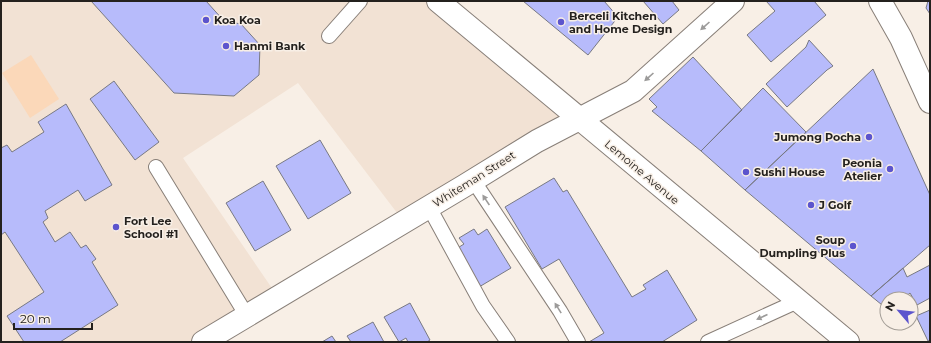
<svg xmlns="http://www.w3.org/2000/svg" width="931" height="343" viewBox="0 0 931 343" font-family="Montserrat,sans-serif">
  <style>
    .built { fill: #f2e2d4 }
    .green { fill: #fbd8b9 }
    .building { fill: #b7bbfb; stroke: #787983 }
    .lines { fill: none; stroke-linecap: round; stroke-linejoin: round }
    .service-casing { stroke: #887f78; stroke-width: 16 }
    .minor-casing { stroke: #887f78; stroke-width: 24 }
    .tertiary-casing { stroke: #887f78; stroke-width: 24 }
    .primary-casing { stroke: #887f78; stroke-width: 24 }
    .service { stroke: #fff; stroke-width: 14 }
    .minor { stroke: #fff; stroke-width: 22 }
    .tertiary { stroke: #fff; stroke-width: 22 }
    .primary { stroke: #fff; stroke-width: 22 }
    .oneway { fill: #9c9b9a }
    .poi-dot { fill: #5c54cd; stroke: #f8efe6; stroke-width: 1.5 }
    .labels { text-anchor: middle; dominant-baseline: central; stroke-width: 3; stroke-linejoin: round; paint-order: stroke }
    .poi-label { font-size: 11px; font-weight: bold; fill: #24211e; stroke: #f8efe6; text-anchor: start }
    .street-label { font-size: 11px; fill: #24211e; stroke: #f8efe6 }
  </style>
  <rect width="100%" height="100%" fill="#f8efe6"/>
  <path class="built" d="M1 1H438L578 119 404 222 298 83 183 158 278 297 203 342H1Z"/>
  <path class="green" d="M31 55 59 99 30 118 2 73Z"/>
  <path class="building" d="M91 1H206L224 21 241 24 260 45 259 75 234 96 174 93Z
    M523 1H604L618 17 588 55Z
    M643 1H672L679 10 663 24Z
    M766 1H814L826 15 771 62 747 35 775 11Z
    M928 1H930V14L926 8Z
    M809 40 833 66 827 70 787 107 766 84 806 47Z
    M693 57 742 110 701 151 652 111 657 107 649 99Z
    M873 69 930 195V245L871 296 745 190Z
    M114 81 159 142 135 160 90 99Z
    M763 88 806 132 745 190 701 151Z
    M66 104 112 185 85 201 78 190 45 211 48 218 43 222 55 242 70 232 81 248 86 245 96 259 92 262 118 305 60 342H24L7 316 44 292 5 232 1 235V148L7 145 12 152 44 132 38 122Z
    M320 140 351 193 308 219 276 166Z
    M554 178 563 192 567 190 632 297 646 289 643 285 667 270 697 320 662 342H589L604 333 559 259 542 269 505 207Z
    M263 181 291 230 255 251 226 203Z
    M474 229 478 235 487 229 511 268 479 287 456 249 464 244 459 238Z
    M930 265V298L917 305 910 293 903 299H887V309L871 296 903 268 907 277Z
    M410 303 430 340 427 342H408L406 338 399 342 384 317Z
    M930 310V340L928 341 916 316Z
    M373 322 384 342H351L347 336Z
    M332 336 336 342H322Z"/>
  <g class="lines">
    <defs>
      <path id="service" d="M329 36 360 1
        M156 167 247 316
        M473 180 560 311 578 342
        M429 207 483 306 508 342
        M708 342 798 301"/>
      <path id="minor" d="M203 342 464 186 537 141 633 91 733 1"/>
      <path id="tertiary" d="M880 1 901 38 930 102"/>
      <path id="primary" d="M438 1 848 342"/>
    </defs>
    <use href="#service" class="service-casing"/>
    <use href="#minor" class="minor-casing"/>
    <use href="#tertiary" class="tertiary-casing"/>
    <use href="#primary" class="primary-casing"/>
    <use href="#service" class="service"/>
    <use href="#minor" class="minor"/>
    <use href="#tertiary" class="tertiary"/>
    <use href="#primary" class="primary"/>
  </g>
  <defs><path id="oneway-solid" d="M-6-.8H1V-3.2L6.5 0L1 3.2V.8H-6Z"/></defs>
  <g class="oneway">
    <use href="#oneway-solid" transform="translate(705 26) rotate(138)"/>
    <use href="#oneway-solid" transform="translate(649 77) rotate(138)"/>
    <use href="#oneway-solid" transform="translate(486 200) rotate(-124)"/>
    <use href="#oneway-solid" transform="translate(558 308) rotate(-122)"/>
    <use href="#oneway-solid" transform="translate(762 317) rotate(156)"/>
  </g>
  <g class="poi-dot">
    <circle cx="206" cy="20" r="4"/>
    <circle cx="561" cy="22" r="4"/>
    <circle cx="226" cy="46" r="4"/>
    <circle cx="869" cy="137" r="4"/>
    <circle cx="890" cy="169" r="4"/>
    <circle cx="746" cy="172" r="4"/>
    <circle cx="811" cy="205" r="4"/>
    <circle cx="116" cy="227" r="4"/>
    <circle cx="853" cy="246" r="4"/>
  </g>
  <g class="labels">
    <g class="poi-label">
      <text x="569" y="16">Berceli Kitchen<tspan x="569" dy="13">and Home Design</tspan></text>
      <text x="214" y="20">Koa Koa</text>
      <text x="234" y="46">Hanmi Bank</text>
      <text x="861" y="137" text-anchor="end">Jumong Pocha</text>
      <text x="882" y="163" text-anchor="end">Peonia<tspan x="882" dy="13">Atelier</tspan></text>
      <text x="754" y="172">Sushi House</text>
      <text x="819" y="205">J Golf</text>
      <text x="124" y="221">Fort Lee<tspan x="124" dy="13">School #1</tspan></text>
      <text x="845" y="240" text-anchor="end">Soup<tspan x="845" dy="13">Dumpling Plus</tspan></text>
    </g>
    <g class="street-label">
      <text transform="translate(642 172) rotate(40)">Lemoine Avenue</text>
      <text transform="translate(474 179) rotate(-32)">Whiteman Street</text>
    </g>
  </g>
  <rect width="931" height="343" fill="none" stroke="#24211e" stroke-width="4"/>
  <g transform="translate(899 311) rotate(298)"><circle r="19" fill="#f8efe6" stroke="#a39d96"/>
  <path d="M0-3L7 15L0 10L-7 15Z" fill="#5c54cd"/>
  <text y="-6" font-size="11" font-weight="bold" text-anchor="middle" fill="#24211e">N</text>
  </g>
  <path d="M14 323v6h78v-6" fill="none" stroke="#24211e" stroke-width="2"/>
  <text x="20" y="323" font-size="12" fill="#24211e" stroke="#f8efe6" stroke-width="3" paint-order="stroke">20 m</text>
</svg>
